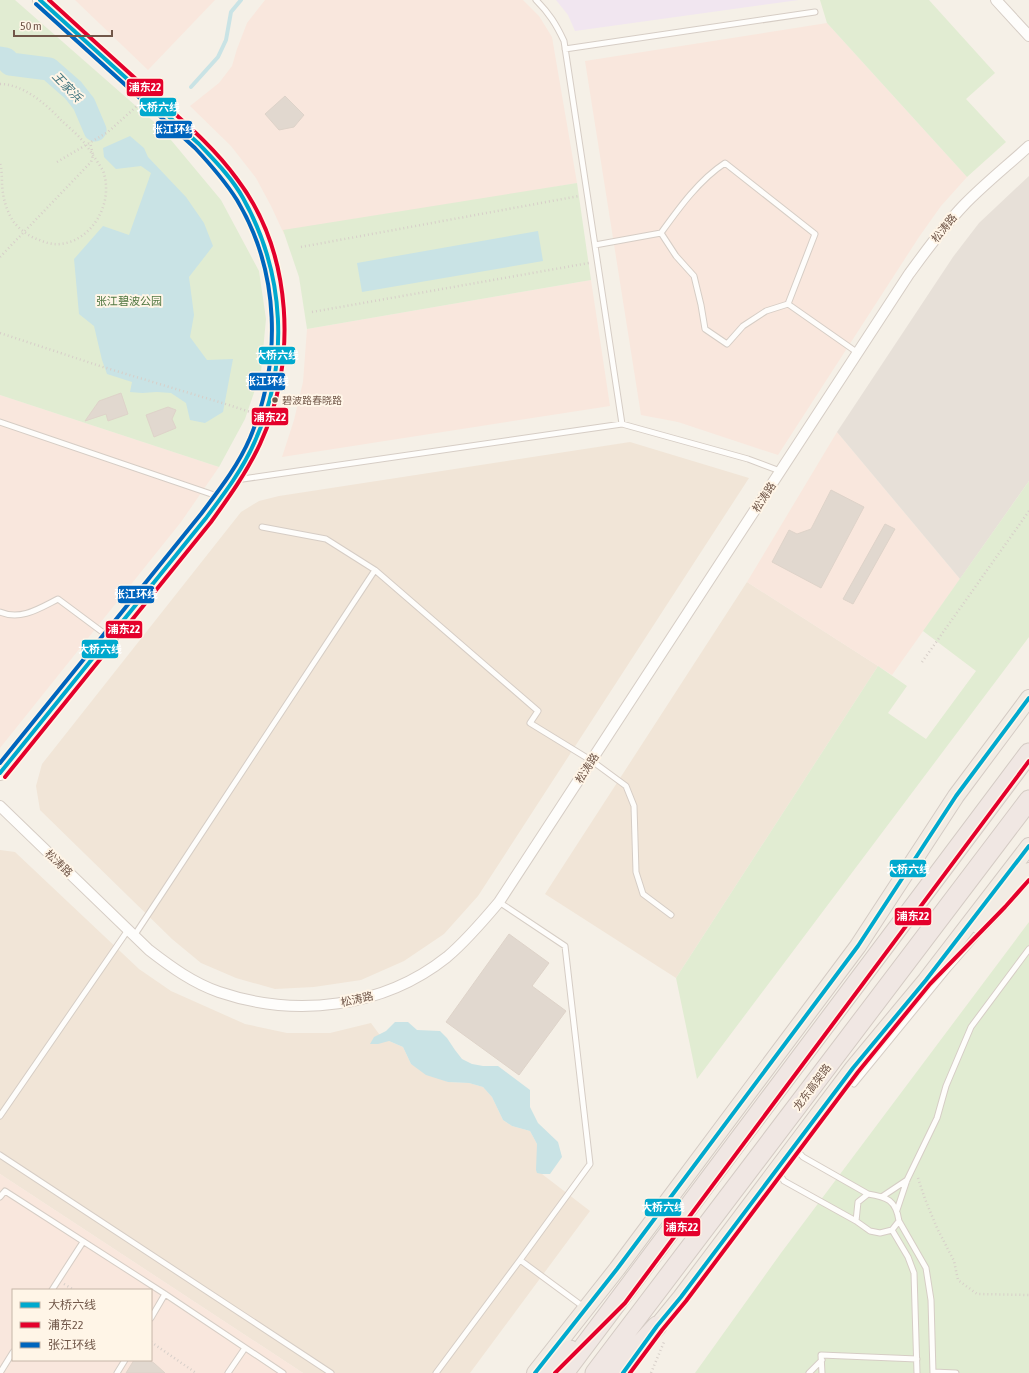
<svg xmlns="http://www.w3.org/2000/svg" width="1029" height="1373" viewBox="0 0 1029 1373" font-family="'Asap Condensed','Noto Sans SC',sans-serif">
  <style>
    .residential { fill: #f1e5d7 }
    .commercial { fill: #f9e7dd; fill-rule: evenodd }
    .industrial { fill: #e7e0d8 }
    .education { fill: #f1e6f0 }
    .green { fill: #e1ecd2 }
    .water { fill: #c9e3e5 }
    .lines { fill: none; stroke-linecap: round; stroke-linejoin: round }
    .stream { stroke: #c9e3e5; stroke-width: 4 }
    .river { stroke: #c9e3e5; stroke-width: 23 }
    .building { fill: #e1d8cf; stroke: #ded3c9 }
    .lane-casing { stroke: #d6cdc5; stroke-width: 7 }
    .street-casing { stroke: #d6cdc5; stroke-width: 12 }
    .secondary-casing { stroke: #d6ccc3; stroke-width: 16 }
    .primary-casing { stroke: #d4cbc4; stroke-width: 18 }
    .highway-casing { stroke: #d4cbc4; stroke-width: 21 }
    .path { stroke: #d7cfc9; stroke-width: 2.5; stroke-dasharray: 1 3; stroke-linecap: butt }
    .lane { stroke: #fefdfb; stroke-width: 5 }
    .street { stroke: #fefdfb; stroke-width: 10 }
    .secondary { stroke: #fefdfb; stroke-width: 14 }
    .primary { stroke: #f2ece4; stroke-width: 16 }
    .highway { stroke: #f0e7e3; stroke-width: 19 }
    .bus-1-casing { stroke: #fff5e7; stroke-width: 7 }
    .bus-2-casing { stroke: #fff5e7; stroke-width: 7 }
    .bus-3-casing { stroke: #fff5e7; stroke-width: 7 }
    .bus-1 { stroke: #00a9ce; stroke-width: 4 }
    .bus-2 { stroke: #e4002b; stroke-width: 4 }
    .bus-3 { stroke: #0065bd; stroke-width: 4 }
    .bus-dot { fill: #715749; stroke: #fff5e7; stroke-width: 1.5 }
    .labels { text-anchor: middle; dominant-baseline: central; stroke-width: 4; stroke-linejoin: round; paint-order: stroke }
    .bus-label { font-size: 10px; fill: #715749; stroke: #fff5e7; text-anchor: start }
    .street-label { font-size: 11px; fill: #715749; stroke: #fff5e7 }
    .park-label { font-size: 11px; fill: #527842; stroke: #fff5e7 }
    .water-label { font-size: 12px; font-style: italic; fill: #40747e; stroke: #fff5e7 }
    .line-badge { stroke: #fff5e7; stroke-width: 1.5 }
    .badge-label { font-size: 11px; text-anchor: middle; font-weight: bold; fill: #fff }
  </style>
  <rect width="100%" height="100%" fill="#f5f0e7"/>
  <path class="residential" d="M630 442 749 478 478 896 444 934 404 961 361 980 314 987 275 989 236 978 201 963 172 939 40 810 36 786 42 764 241 512 259 501 279 496Z
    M747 582 878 666 676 978 545 894Z
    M0 850 15 852 139 969 171 991 245 1024 287 1033H330L371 1023 379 1034 389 1041 403 1047 411 1064 448 1082 469 1083 483 1087 492 1097 503 1120 512 1126 530 1131 537 1144V1159L542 1174 590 1211 470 1373H303L0 1174Z"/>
  <path class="commercial" d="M75 0H215L148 70Z
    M265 0H523L539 16 552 37 577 183 284 234 271 206 256 178 231 146 190 106 219 83 232 66 237 49 247 23Z
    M827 23 967 177 941 206 919 237 778 455 678 422 641 415 585 61Z
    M591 280 610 406 282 457 294 420 303 382 307 329Z
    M0 395 219 467 181 522 0 748Z
    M837 432 960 579 892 675 747 582Z
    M0 1174 303 1373H0ZM13 1290H151V1360H13Z"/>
  <path class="industrial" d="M1029 176V481L960 579 837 432 953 257 979 223Z"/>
  <path class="education" d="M556 0H799L575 31 568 15Z"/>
  <path class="green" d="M0 0H15L161 128 221 200 259 271 266 319 261 372 245 419 219 467 0 395Z
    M820 0H929L995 73 966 99 1006 142 967 177 827 23Z
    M577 183 591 280 307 329 299 277 283 230Z
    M1029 481V637L697 1079 676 978 878 666 907 686 888 713 926 739 976 671 923 631Z
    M1029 922V1373H695L781 1253Z"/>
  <path class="water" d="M130 136 144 148 148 157 186 197 204 223 213 246 189 277 194 315 190 337 207 360 233 359 223 412 205 423 190 420 186 403 171 393 157 392 142 393 130 392 132 382 107 374 102 360 94 326 79 314 74 259 103 226 129 235 151 173 141 166 116 169 104 157 103 148Z
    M538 231 543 261 362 292 357 263Z
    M395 1022H408L417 1030 440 1031 447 1038 455 1050 462 1059 472 1064 483 1066H498L530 1090V1107L538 1123 558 1142 562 1157 550 1174H542L537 1173 536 1170 537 1144 530 1131 512 1126 503 1120 492 1097 483 1087 469 1083 448 1082 426 1075 411 1064 403 1047 389 1041 378 1044H370L374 1037 386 1031Z"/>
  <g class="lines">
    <path class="stream" d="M191 87 218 57 226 40 231 12 241 0"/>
    <path class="river" d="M0 58 6 59 10 64 49 69 73 90 84 104 95 130"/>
  </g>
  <path class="building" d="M285 96 304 115 294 127 279 130 265 114Z
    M121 393 128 414 108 421 106 414 85 421 99 401Z
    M168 407 176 410 172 419 176 428 154 437 146 415Z
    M831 490 864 507 821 588 772 562 789 530 797 534 811 529Z
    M885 524 895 529 853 604 843 599Z
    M509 934 549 963 532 986 566 1011 519 1075 446 1022Z
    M134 1360H148L154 1363 165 1373H126Z"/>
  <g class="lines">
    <defs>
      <path id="lane" d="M536 0C549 13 556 24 564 41L622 424
        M565 49 815 12
        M595 245 661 233
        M788 304 766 311 743 326 727 344 705 329 701 305 694 276 676 256 661 233C679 208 699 180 725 163L815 234 788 304 858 353
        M0 422 220 497
        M236 480 622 424 748 459 780 471
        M262 527 326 539 375 570
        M0 612C21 621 40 608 58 599L109 637
        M499 902 565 946 590 1164 520 1260 585 1308
        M134 936 375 570 538 711 530 723 592 761 626 786 634 806 636 872 643 894 671 915
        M854 1084 948 969 983 929
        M0 1116 128 930
        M795 1148 803 1157 868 1194
        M0 1155 331 1373
        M778 1172 784 1181 856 1221
        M868 1194C887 1197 896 1200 899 1221L892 1230 880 1233 870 1231 856 1221 858 1202Z
        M883 1196 907 1180
        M0 1197 5 1191 165 1294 283 1373
        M897 1210 907 1180 937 1118 946 1086 971 1027 1029 949
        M899 1221 926 1268 931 1300 933 1373
        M892 1230 908 1257 914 1273 917 1373
        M52 1290 83 1242
        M151 1318 165 1294
        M933 1372 956 1373
        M0 1373 13 1352
        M117 1373 125 1360
        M228 1373 245 1348
        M436 1373 520 1260
        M809 1373 822 1360
        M822 1373 821 1355 917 1359"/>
      <path id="street" d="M996 0 1029 36
        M0 806 149 950C171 967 193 983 219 992 296 1018 383 1008 447 957 466 941 483 921 499 902L909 274C926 251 943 227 963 206 983 185 1007 166 1029 146"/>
      <path id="secondary" d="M0 773 206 518C224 493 242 469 255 441 291 363 286 272 243 198 231 178 215 161 199 144L40 0"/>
      <path id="primary" d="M979 926 1001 903 1029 871
        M650 1335 681 1297 853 1068 926 980 1029 846
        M535 1373 617 1269 858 946 956 796 1029 698"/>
      <path id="highway" d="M547 1373 570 1350
        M564 1373 1029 753
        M595 1373 1029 800
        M614 1373 657 1326"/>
    </defs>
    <use href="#lane" class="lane-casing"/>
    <use href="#street" class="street-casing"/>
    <use href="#secondary" class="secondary-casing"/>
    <use href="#primary" class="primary-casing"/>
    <use href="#highway" class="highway-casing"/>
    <path class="path" d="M0 84C23 84 46 104 61 120 67 126 75 132 81 139 87 145 92 154 97 161 99 165 103 169 104 174 113 204 92 241 60 244 52 245 44 242 37 239 28 236 19 229 13 221 8 213 4 202 3 193 1 182 3 174 0 163
      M57 162 108 132 138 105
      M301 247 579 196
      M0 257 91 162 93 155 90 142
      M312 312 589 263
      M0 333 103 367 229 405 253 413
      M922 662 1029 511
      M918 1178 925 1199 937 1228 954 1261 958 1280 977 1294 1029 1295
      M64 1284 74 1290
      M151 1342 196 1373
      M651 1373 664 1342"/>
    <use href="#lane" class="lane"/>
    <use href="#street" class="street"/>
    <use href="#secondary" class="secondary"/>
    <use href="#primary" class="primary"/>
    <use href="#highway" class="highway"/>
    <defs>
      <path id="bus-1" d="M0 773 206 518C224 494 243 469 255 441 290 363 285 273 243 198 232 178 215 161 199 144L40 0
        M535 1373 617 1269 858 946 956 796 1029 698
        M623 1373 657 1326 681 1297 853 1068 926 980 1029 846"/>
      <path id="bus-2" d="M5 777 211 522C229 497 247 472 260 444 298 362 293 253 237 179 214 147 184 122 155 96 119 64 84 32 49 0
        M555 1373 625 1303 1029 761
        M630 1373 662 1330 686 1301 858 1072 930 984 1005 907 1029 880"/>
      <path id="bus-3" d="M0 763 201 514C219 490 238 466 250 438 282 361 280 272 237 200 225 181 210 164 195 148L36 4"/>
    </defs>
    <use href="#bus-1" class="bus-1-casing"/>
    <use href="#bus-2" class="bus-2-casing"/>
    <use href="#bus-3" class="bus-3-casing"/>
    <use href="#bus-1" class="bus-1"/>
    <use href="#bus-2" class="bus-2"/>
    <use href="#bus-3" class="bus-3"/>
  </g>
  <circle class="bus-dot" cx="275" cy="400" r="3.5"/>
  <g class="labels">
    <g class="bus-label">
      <text x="282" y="400">碧波路春晓路</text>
    </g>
    <g class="street-label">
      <text transform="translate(944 228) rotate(-51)">松涛路</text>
      <text transform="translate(764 497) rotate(-57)">松涛路</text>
      <text transform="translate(587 768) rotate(-57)">松涛路</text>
      <text transform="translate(59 863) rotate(44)">松涛路</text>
      <text transform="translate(357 999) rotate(-13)">松涛路</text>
      <text transform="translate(812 1087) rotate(-53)">龙东高架路</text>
    </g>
    <g class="park-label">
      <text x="129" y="301">张江碧波公园</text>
    </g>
    <g class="water-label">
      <text transform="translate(67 87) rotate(46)">王家浜</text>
    </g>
  </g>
  <g class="line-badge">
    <rect x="126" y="78" width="38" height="19" rx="4" fill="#e4002b"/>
    <rect x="139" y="97" width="38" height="20" rx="4" fill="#00a9ce"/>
    <rect x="155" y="120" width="38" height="19" rx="4" fill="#0065bd"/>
    <rect x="258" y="346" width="38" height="19" rx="4" fill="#00a9ce"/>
    <rect x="248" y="372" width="38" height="19" rx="4" fill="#0065bd"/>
    <rect x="251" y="407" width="38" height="19" rx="4" fill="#e4002b"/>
    <rect x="117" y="585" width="38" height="19" rx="4" fill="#0065bd"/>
    <rect x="105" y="620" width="38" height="19" rx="4" fill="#e4002b"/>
    <rect x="81" y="639" width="38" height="20" rx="4" fill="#00a9ce"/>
    <rect x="889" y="859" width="38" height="19" rx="4" fill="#00a9ce"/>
    <rect x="894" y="907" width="38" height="19" rx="4" fill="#e4002b"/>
    <rect x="644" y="1198" width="38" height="19" rx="4" fill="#00a9ce"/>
    <rect x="663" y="1217" width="38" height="20" rx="4" fill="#e4002b"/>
  </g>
  <g class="badge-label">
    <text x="145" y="91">浦东22</text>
    <text x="158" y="111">大桥六线</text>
    <text x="174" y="133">张江环线</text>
    <text x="277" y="359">大桥六线</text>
    <text x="267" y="385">张江环线</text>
    <text x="270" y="421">浦东22</text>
    <text x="136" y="598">张江环线</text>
    <text x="124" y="633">浦东22</text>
    <text x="100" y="653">大桥六线</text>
    <text x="908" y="873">大桥六线</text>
    <text x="913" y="920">浦东22</text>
    <text x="663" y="1211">大桥六线</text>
    <text x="682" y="1231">浦东22</text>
  </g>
  <rect x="12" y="1289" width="140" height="72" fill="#fff5e7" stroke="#c6b6a8"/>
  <rect x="20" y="1302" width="20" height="6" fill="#00a9ce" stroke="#c6b6a8"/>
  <text x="48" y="1309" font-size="12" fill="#715749">大桥六线</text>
  <rect x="20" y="1322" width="20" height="6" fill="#e4002b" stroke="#c6b6a8"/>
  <text x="48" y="1329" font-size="12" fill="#715749">浦东22</text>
  <rect x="20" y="1342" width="20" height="6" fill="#0065bd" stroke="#c6b6a8"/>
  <text x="48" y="1349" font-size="12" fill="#715749">张江环线</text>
  <path d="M14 30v6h98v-6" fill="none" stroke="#715749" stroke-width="2"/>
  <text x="20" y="30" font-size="12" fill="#715749" stroke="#fff5e7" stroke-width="3" paint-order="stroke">50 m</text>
</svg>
